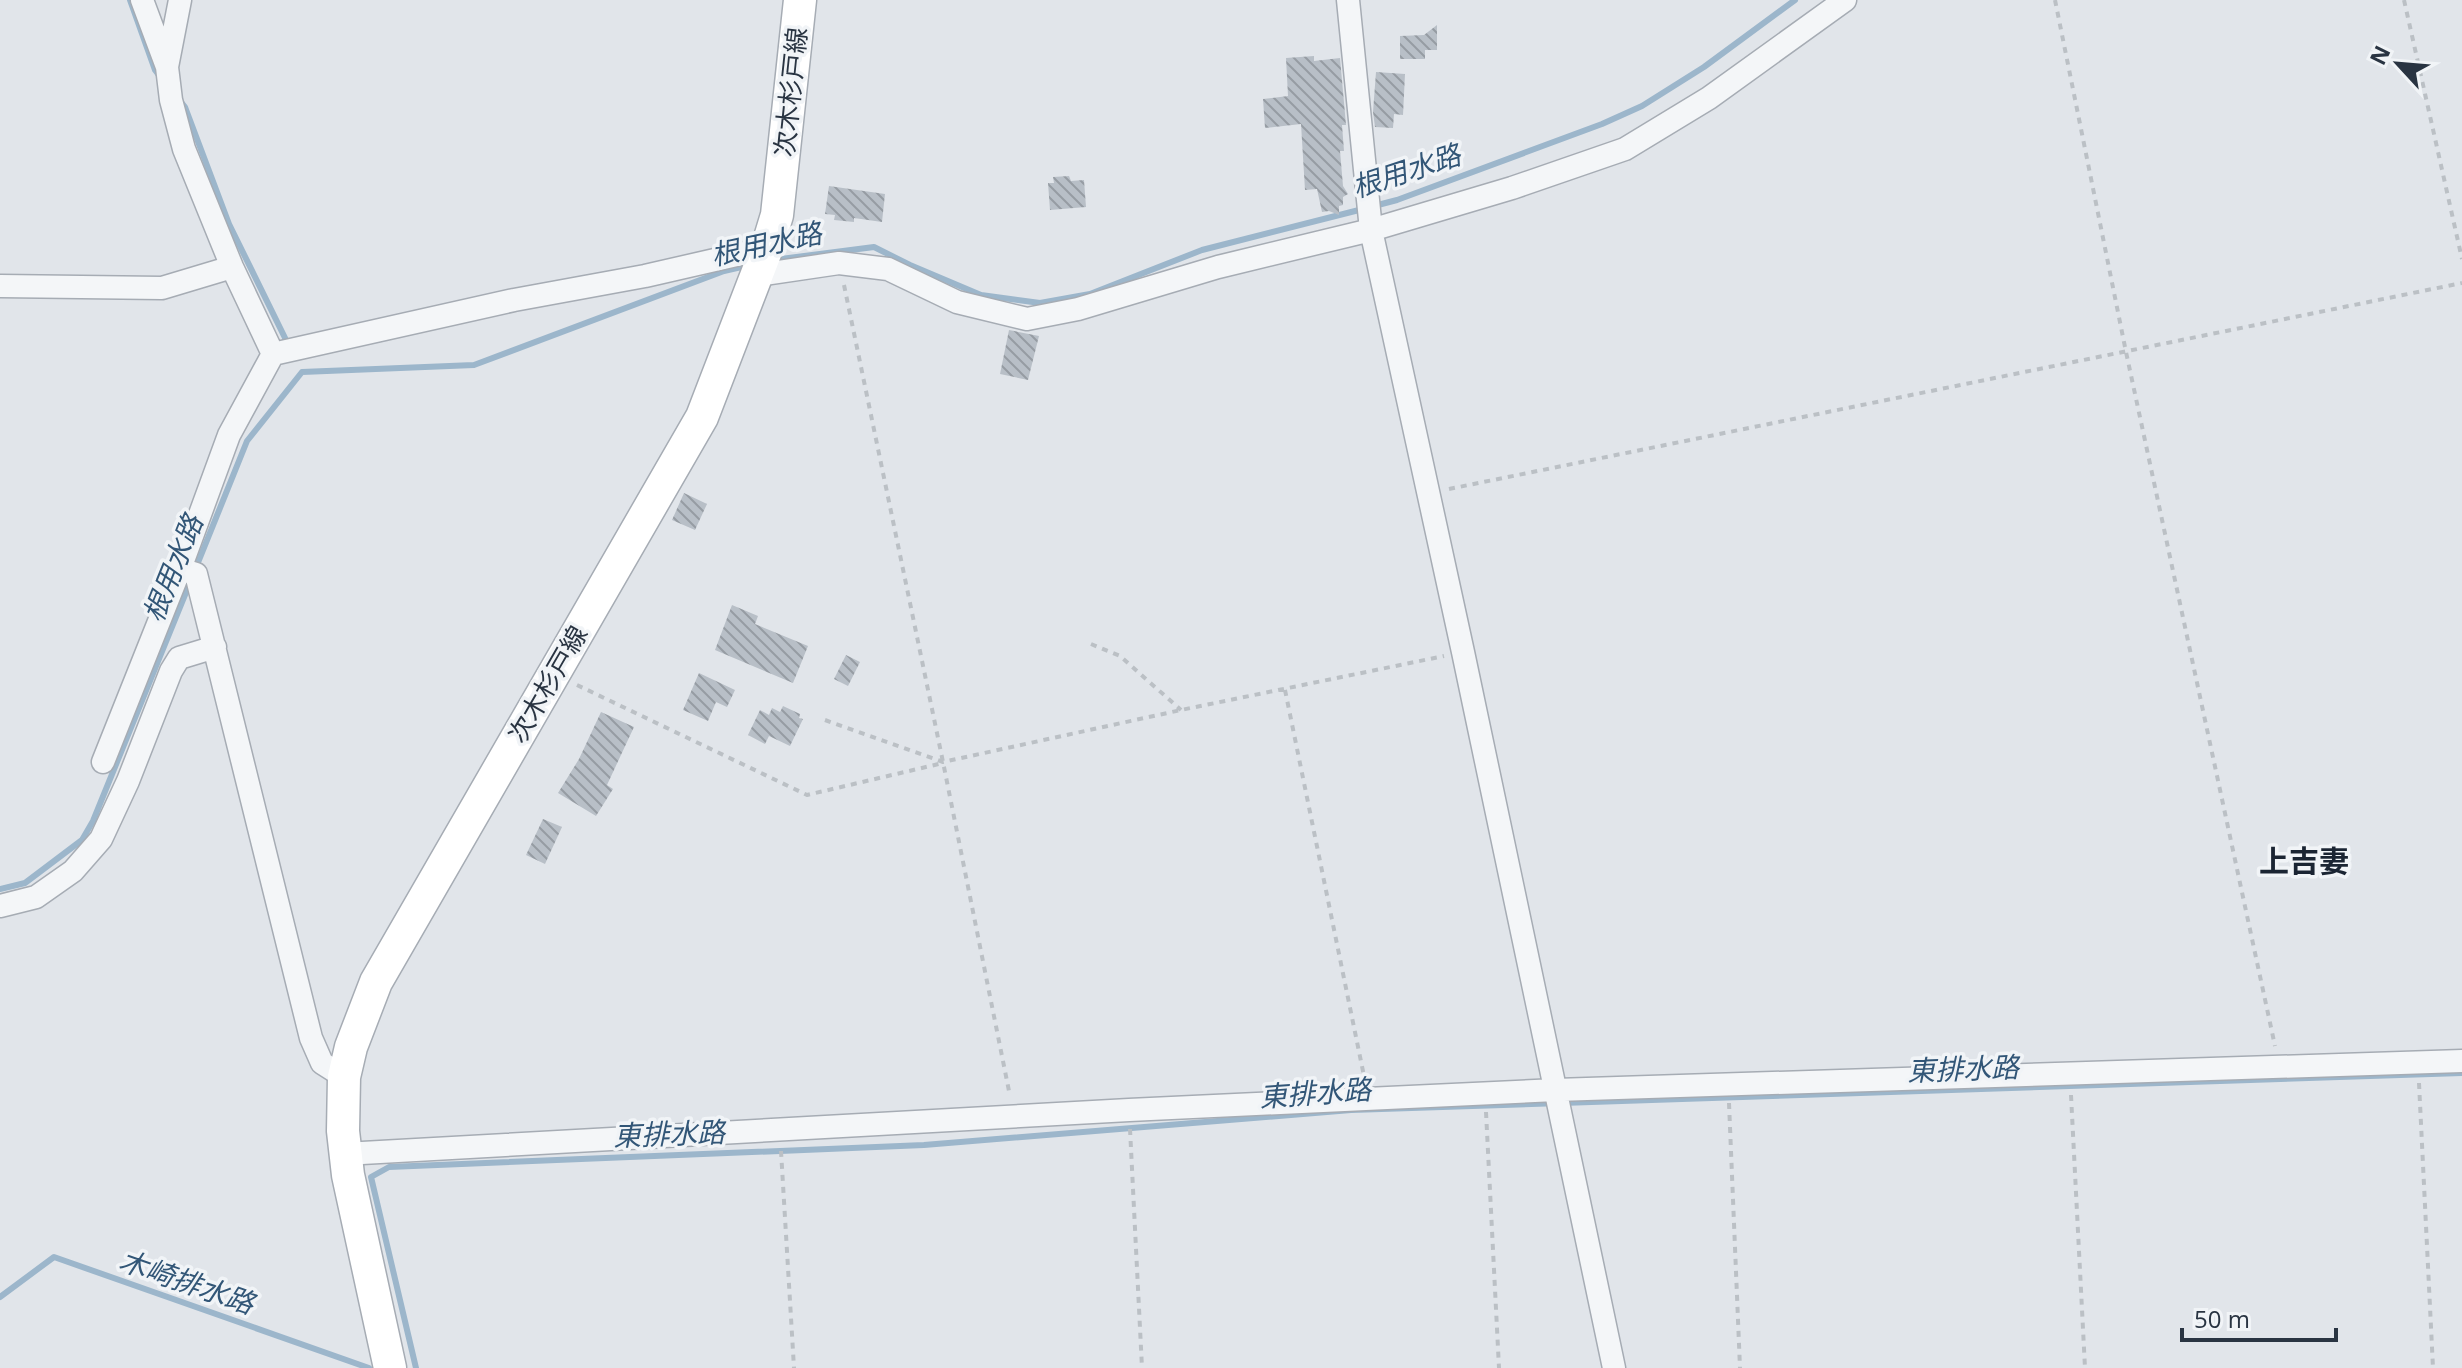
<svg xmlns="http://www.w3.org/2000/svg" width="2462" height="1368" viewBox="0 0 2462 1368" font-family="'Open Sans','Noto Sans JP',sans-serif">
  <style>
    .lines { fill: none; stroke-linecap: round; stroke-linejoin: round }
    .stream { stroke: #9cb6cb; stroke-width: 6 }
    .building { fill: url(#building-back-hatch) }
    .minor-casing { stroke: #a6acb4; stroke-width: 25 }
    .secondary-casing { stroke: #a6acb4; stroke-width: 35 }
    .path { stroke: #bbc0c5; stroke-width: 4; stroke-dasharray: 6 6; stroke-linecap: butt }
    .minor { stroke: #f4f6f8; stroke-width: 22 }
    .secondary { stroke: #fff; stroke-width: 32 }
    .labels { text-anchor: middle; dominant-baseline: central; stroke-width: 7; stroke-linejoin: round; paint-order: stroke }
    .street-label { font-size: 26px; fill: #293442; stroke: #f1f4f7 }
    .water-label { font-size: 28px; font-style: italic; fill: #325677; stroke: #f1f4f7 }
    .quarter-label { font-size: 30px; font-weight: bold; fill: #1b2533; stroke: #f1f4f7 }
  </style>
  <defs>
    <pattern id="building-back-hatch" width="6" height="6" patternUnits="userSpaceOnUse" patternTransform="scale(2)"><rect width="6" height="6" fill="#b8bfc7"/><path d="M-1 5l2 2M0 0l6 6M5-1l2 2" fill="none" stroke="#969ca3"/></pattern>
  </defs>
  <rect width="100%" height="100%" fill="#e1e5ea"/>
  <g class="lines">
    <path class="stream" d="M130 0 155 70 161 78
      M181 102 185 107 229 224 288 344
      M1374 206 1397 200 1602 124 1642 106 1704 67 1795 0
      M773 260 874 247 910 265 981 295 1040 303 1090 294 1202 250 1363 209
      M195 570 247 441 302 372 474 365 724 271 750 265
      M0 889 25 883 82 840 93 821 191 580
      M0 1297 54 1257 369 1368
      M416 1368 371 1177 389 1167 924 1145 1351 1110 2462 1073"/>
  </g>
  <path class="building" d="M1437 25V50H1425V59H1400V36L1424 35Z
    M1314 56V61L1340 58 1346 125H1342L1344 151H1340L1343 186 1348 194 1343 197V205L1339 206V215L1329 211 1322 212 1317 189 1305 190 1301 124 1265 128 1263 99 1288 96 1286 58Z
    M1376 72 1405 74 1403 115 1394 114 1393 128 1375 127 1373 112Z
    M1069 176 1071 181 1084 180 1086 207 1050 210 1048 183H1054L1053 177Z
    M829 186 885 194 882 222 854 218V222L834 220 835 215 825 214Z
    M1009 330 1039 336 1028 380 1000 374Z
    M684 493 707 504 695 530 672 520Z
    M732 605 758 616 755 624 808 646 793 683 715 650Z
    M846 655 860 662 848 686 834 679Z
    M699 673 735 690 727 707 716 702 708 721 683 710Z
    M783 706 800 714 799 718 803 719 790 746 769 736 765 744 748 735 760 710 769 715 772 708 780 712Z
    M601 712 634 727 607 785 613 789 596 816 558 793 579 759Z
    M543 819 562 827 545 864 526 855Z"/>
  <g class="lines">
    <defs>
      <path id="minor" d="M142 0 167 67 171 100 184 149 232 267 273 354
        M1348 0 1371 230 1463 652 1614 1368
        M167 67 180 0
        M757 275 839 263 888 269 957 302 1027 319 1078 309 1218 267 1371 230 1512 188 1625 149 1709 98 1845 0
        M0 286 162 288 232 267
        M180 569 196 574 311 1038 322 1063 344 1077
        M103 762 180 569 229 435 273 354 514 300 645 276 767 248
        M0 906 36 897 73 871 101 839 128 781 171 671 179 658 215 647
        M344 1154 1129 1110 1556 1090 2462 1061"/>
      <path id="secondary" d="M390 1368 348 1175 343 1131 344 1077 351 1047 376 982 702 417 767 248 777 215 800 0"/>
    </defs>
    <use href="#minor" class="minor-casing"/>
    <use href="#secondary" class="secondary-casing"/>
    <path class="path" d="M2055 0 2126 352 2275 1046
      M2404 0 2462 259
      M844 285 943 762 1010 1096
      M1449 489 2462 283
      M1091 644 1120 656 1181 710
      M577 685 807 795 943 763
      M1285 690 1365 1081
      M825 720 943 762 1181 710 1444 656
      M2419 1083 2433 1368
      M2071 1095 2085 1368
      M1729 1103 1740 1368
      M1486 1112 1499 1368
      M1130 1129 1142 1368
      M781 1151 794 1368"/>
    <use href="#minor" class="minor"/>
    <use href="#secondary" class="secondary"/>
  </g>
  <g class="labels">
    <g class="street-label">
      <text transform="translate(790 92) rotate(-84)">次木杉戸線</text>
      <text transform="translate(547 684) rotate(-60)">次木杉戸線</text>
    </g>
    <g class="water-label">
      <text transform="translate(1406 170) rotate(-18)">根用水路</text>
      <text transform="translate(766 243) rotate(-12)">根用水路</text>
      <text transform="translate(172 568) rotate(-68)">根用水路</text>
      <text transform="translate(1963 1068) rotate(-2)">東排水路</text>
      <text transform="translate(1315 1092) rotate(-4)">東排水路</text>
      <text transform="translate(669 1133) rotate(-2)">東排水路</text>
      <text transform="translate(187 1281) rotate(19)">木崎排水路</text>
    </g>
    <g class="quarter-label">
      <text x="2304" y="860">上吉妻</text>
    </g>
  </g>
  <g transform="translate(2398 64) rotate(296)" stroke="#f1f4f7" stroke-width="6" paint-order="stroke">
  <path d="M0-6L14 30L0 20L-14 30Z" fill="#293442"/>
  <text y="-12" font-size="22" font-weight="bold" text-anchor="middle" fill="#293442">N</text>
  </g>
  <path d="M2182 1328v12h154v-12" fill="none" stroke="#293442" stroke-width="4"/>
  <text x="2194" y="1328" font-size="24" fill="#293442" stroke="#f1f4f7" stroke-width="6" paint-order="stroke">50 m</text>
</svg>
